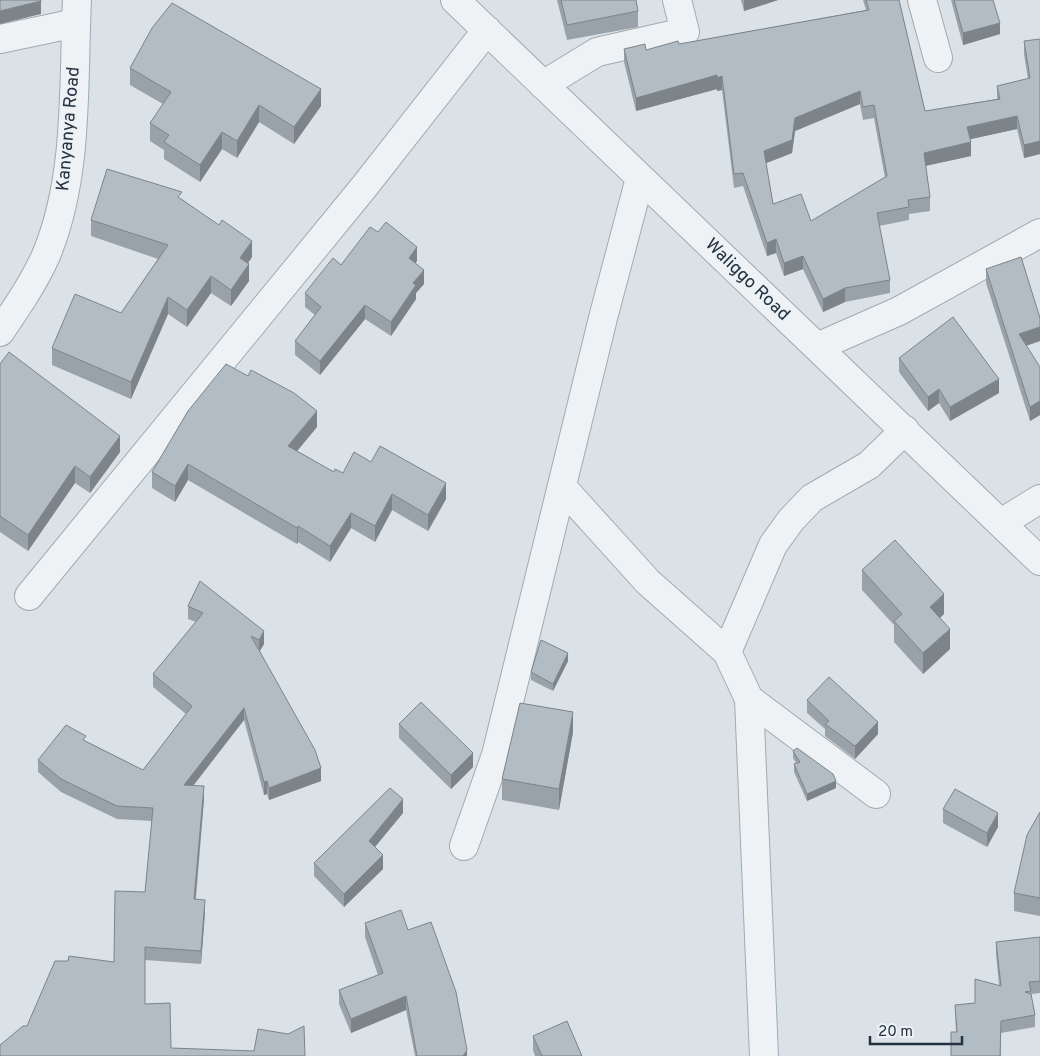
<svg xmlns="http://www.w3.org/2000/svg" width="1040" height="1056" viewBox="0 0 1040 1056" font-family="Overpass,sans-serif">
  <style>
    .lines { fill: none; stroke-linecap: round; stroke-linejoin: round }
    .minor-casing { stroke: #a0aab1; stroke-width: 30 }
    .minor { stroke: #eef2f5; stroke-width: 28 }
    .wall { fill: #99a2a9; fill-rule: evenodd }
    .shaded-wall { fill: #7d8489 }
    .building { fill: #b2bcc4; stroke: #7d8489; fill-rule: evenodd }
    .labels { text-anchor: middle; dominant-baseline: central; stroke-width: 4; stroke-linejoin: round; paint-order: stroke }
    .street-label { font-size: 18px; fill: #24323f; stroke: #ebf1f5 }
  </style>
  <rect width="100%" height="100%" fill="#dbe2e7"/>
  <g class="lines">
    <defs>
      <path id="minor" d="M455 0 1040 561
        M922 0 938 58
        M0 39 76 23
        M543 85 597 52 685 32 677 0
        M0 332C17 307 35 281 47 253 79 174 73 84 77 0
        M817 347 899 311 1040 233
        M563 488 648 582 727 652 749 699 764 1056
        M1001 523 1040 499
        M29 596 364 187 487 30
        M727 652 773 545 791 520 812 498 869 465 905 430
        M749 699 876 794
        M464 846 496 755 603 318 640 178"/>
    </defs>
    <use href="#minor" class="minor-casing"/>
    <use href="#minor" class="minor"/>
  </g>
  <path class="wall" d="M557 0H636L638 11V27L567 40Z
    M741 0H778L744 11Z
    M863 0H899L925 111 997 99V86L1028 79 1024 54V41L1040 39V154L1024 158 1017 129 970 139 971 156 926 166 930 197V211L909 214V220L879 226 890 280V293L845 302 823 312 803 269 784 276 776 253 767 256 743 186 734 188 722 90 717 91V89L636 111 624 62V49L646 50 866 10ZM860 104 863 120 874 118 885 178 811 221 773 204 766 163 792 153 795 131Z
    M951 0H993L1000 34 963 45Z
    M130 68 321 106 294 144 259 122 237 158 222 149 200 182 164 159V150L150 141V123L163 104 130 85Z
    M182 199 252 257 248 263 249 281 231 306 211 293 187 327 168 314 131 399 52 365V348L121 313 158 259 91 236V220Z
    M417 261 415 263 424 284 416 293V299L391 336 365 319 320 375 295 355V341L315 315 305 307V293L341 265Z
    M986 269 1040 318V341L1026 346 1040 367V415L1030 421 986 283Z
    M899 358 999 393 950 421 939 403 928 411 899 372Z
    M0 364 120 452 90 493 75 483 28 551 0 532Z
    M317 427 297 451 334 472 343 473 371 462 446 499 428 531 392 510 375 542 351 528 330 562 298 542 297 544 188 480 175 502 152 488V472Z
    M862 570 944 614 940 618 950 649 923 674 894 642V625L862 590Z
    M200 581 264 644 260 651 321 781 269 800 267 794 264 795 244 720 194 785 204 799 196 899 205 912 201 964 145 960V1004L171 1048 305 1056H0L27 1026 114 962 145 892 152 821 117 819 61 792 38 772V760L86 741 143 770 186 714 153 687V674L196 622 188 619V606Z
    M568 661 553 691 531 680V672Z
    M807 700 878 734 855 759 825 736V729L807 713Z
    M399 724 473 767 451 789 399 738Z
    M573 732 559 810 502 800V779Z
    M793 751 836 788 807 801 794 772V764L796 763 793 758Z
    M943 809 998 827 987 847 943 823Z
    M1040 812V916L1014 911V893Z
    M403 813 375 847 383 869 344 907 314 876V863Z
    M365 923 408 930 467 1056H415L406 1010 351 1033 339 1004V990L378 975 365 937Z
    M1040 937V993L1031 994 1035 1015V1027L1001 1033V1056H951L956 1032 955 1005 975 1003 999 985 996 954V942Z
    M533 1036 582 1056H535L533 1050Z"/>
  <path class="shaded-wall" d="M744 0H778L744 11Z
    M41 1V14L0 24V11Z
    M1000 23V34L963 45V33Z
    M717 75V89L636 111V98Z
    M722 76V90L717 91V78Z
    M321 89V106L294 144V127Z
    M860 91V104L795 131 792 153 764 164V151L795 118Z
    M259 105V122L237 158V141Z
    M1017 116V129L967 140V127Z
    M222 132V149L200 182V165Z
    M1040 141V154L1024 158V145Z
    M971 142V156L924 166V153Z
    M776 239V253L767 256V243Z
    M252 241V257L240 275V258Z
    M417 247V261L409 272V258Z
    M803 256V269L784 276V263Z
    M249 264V281L231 306V290Z
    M424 270V284L416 293V299L391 336V322L413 283Z
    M211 276V293L187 327V310Z
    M845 288V302L823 312V299Z
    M168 297V314L131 399V382Z
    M365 305V319L320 375V361Z
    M1040 327V341L1019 348V334Z
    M999 379V393L950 421V407Z
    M939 389V403L928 411V397Z
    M1040 401V415L1030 421V407Z
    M317 411V427L288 462V446Z
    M120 436V452L90 493V477Z
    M188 464V480L175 502V486Z
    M75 466V483L28 551V535Z
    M446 483V499L428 531V515Z
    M392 494V510L375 542V526Z
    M351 513V528L330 562V546Z
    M298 526V542L297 544V528Z
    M944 594V614L930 627V607Z
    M950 629V649L923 674V653Z
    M264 631V644L259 652V640Z
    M568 653V661L553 691V684Z
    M244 708V720L184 797V785Z
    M573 712V732L559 810V789Z
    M878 722V734L855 759V746Z
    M473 753V767L451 789V775Z
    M321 768V781L269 800V788Z
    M267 781V794L264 795V782Z
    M836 781V788L807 801V794Z
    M204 786V799L194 912V899Z
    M403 799V813L369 854V841Z
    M998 813V827L987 847V833Z
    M383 855V869L344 907V894Z
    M205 900V912L201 964V951Z
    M406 996V1010L351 1033V1019Z
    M467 1050V1056H463Z"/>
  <path class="building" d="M0 0H41V1L0 11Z
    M561 0H636L638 11 567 25Z
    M866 0H899L925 111 1000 99 997 86 1030 78 1024 41 1040 39V141L1024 145 1017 116 967 127 971 142 924 153 930 197 908 200 909 207 877 213 890 280 845 288 823 299 803 256 784 263 776 239 767 243 743 173 734 174 722 76 717 78V75L636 98 624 49 645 44 646 50 678 41 679 44 869 10ZM860 91 863 107 874 105 887 176 811 221 801 194 773 204 764 151 792 140 795 118Z
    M954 0H993L1000 23 963 33Z
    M172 3 321 89 294 127 259 105 237 141 222 132 200 165 164 142 169 135 150 123 171 92 130 68 152 28Z
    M107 169 182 192 178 197 219 225 222 220 252 241 240 258 249 264 231 290 211 276 187 310 168 297 131 382 52 348 75 294 121 313 168 245 91 220Z
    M386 222 417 247 409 258 424 270 413 283 416 285 391 322 365 305 320 361 295 341 321 307 305 293 333 258 341 265 370 227 378 232Z
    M1021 257 1040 318V327L1019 334 1040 367V401L1030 407 986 269Z
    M953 317 999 379 950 407 939 389 928 397 899 358Z
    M9 352 120 436 90 477 75 466 28 535 0 516V364Z
    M226 364 248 376 251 370 294 393 317 411 288 446 334 472 335 469 343 473 354 452 371 462 380 446 446 483 428 515 392 494 375 526 351 513 330 546 298 526 297 528 188 464 175 486 152 472 188 411Z
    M895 540 944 594 930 607 950 629 923 653 894 621 902 614 862 570Z
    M200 581 264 631 259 640 251 636 315 750 321 768 269 788 267 781 264 782 244 708 184 785 204 786 194 899 205 900 201 951 145 947V1004L170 1003 171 1048 254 1051 258 1029 288 1034 304 1026 305 1056H0V1045L23 1026H27L55 961H68L69 956 114 962 115 891 145 892 153 808 117 806 61 779 38 760 66 725 86 736 83 740 143 770 192 706 153 674 203 613 188 606Z
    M541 640 568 653 553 684 531 672Z
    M829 677 878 722 855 746 825 724 829 721 807 700Z
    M421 702 473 753 451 775 399 724Z
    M520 703 573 712 559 789 502 779Z
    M797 748 833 774 836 781 807 794 794 764 800 762 793 751Z
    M390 788 403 799 369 841 383 855 344 894 314 863Z
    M955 789 998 813 987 833 943 809Z
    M1040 812V898L1014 893 1027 835Z
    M401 910 408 930 431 922 456 992 467 1050 463 1056H417L406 996 351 1019 339 990 383 973 365 923Z
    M1040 937V981L1029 982 1031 991 1025 992 1031 994 1035 1015 1001 1021 1000 1056H951V1032H957L955 1005 975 1003V979L1001 986 996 942Z
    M567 1021 582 1056H542L533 1036Z"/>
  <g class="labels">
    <g class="street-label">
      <text transform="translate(69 129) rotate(-85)">Kanyanya Road</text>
      <text transform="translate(747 280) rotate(44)">Waliggo Road</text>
    </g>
  </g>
  <path d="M870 1036v8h92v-8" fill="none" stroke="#24323f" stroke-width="2.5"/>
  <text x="878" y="1036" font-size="15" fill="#24323f" stroke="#ebf1f5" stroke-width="4" paint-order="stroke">20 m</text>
</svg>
